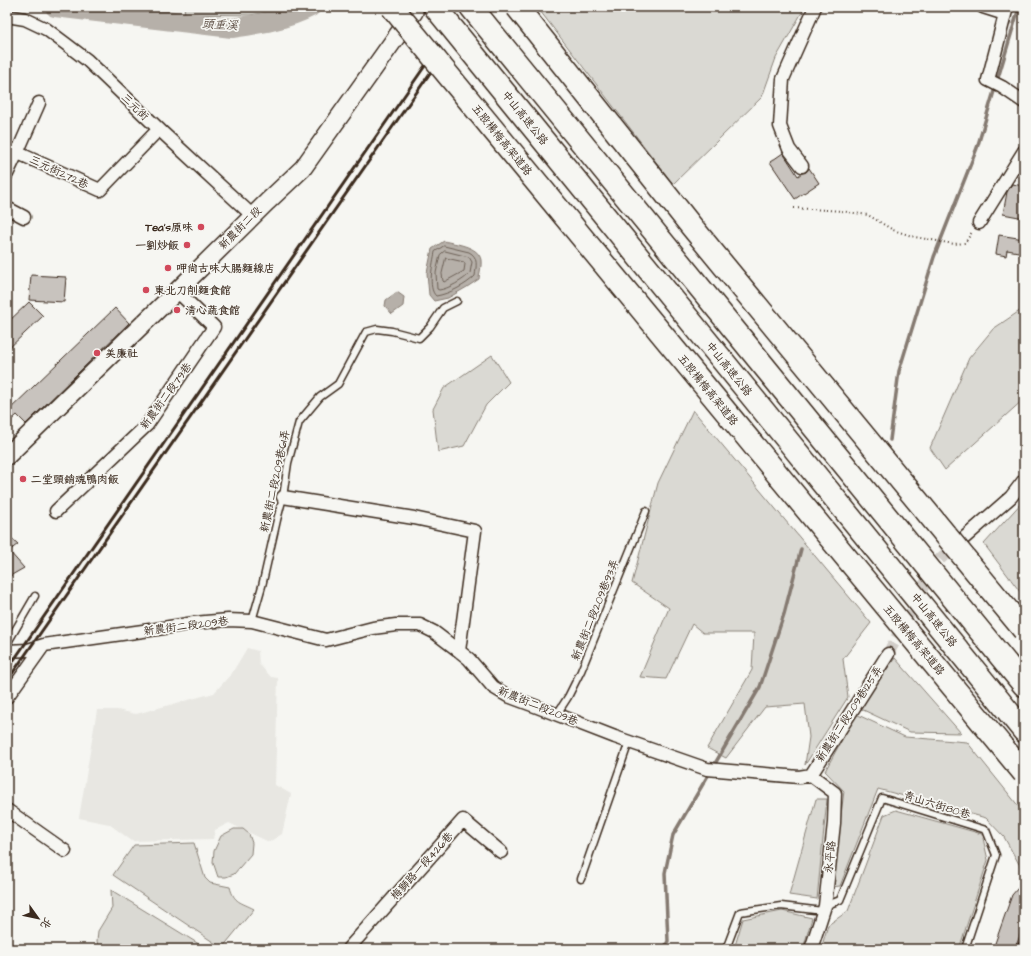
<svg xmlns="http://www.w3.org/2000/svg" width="1031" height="956" viewBox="0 0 1031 956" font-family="'Architects Daughter','LXGW WenKai TC',sans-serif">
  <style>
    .built { fill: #e8e7e2 }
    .green { fill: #dad9d3; stroke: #8a8278 }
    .water { fill: #b6b0a9; stroke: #857a71 }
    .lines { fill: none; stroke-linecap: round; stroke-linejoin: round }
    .shore { stroke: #6c6056; stroke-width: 1 }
    .stream { stroke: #857a71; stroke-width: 3.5 }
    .river { stroke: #b6b0a9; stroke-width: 20 }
    .building { fill: #c8c3be; stroke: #3b2a1e }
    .street-tunnel { stroke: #d1cdc8; stroke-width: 12; stroke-dasharray: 12 6; stroke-linecap: butt }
    .lane-casing { stroke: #3b2a1e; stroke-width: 9 }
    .street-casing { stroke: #3b2a1e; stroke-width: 15 }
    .secondary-casing { stroke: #3b2a1e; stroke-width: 20 }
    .highway-casing { stroke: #3b2a1e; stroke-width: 25 }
    .path { stroke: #3b2a1e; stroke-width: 2; stroke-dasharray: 1 3; stroke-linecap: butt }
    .lane { stroke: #f6f6f2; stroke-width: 6 }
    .street { stroke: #f6f6f2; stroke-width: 12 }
    .secondary { stroke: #f6f6f2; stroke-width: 17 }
    .highway { stroke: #f6f6f2; stroke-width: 22 }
    .rail { stroke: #3b2a1e; stroke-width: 3 }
    .highway-bridge-casing { stroke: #3b2a1e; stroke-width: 25; stroke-linecap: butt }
    .highway-bridge { stroke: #f6f6f2; stroke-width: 22 }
    .poi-dot { fill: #d1495b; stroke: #f6f6f2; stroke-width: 1.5 }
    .labels { text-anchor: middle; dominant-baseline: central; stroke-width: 3.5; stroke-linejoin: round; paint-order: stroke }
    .street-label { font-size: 11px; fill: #3b2a1e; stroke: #f6f6f2 }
    .poi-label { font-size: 11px; font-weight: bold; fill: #3b2a1e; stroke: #f6f6f2; text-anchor: start }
    .water-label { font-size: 12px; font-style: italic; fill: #605248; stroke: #f6f6f2 }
  </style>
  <rect width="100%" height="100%" fill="#f6f6f2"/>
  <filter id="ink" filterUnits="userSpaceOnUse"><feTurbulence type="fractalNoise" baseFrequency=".025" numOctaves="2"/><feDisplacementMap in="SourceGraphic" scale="8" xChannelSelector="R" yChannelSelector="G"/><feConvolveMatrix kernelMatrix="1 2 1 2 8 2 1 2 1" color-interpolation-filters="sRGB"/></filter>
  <g filter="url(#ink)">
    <path class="built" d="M247 648 258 651 259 664 271 677 278 678 275 785 291 794 282 834 269 842 229 823 215 830 213 839 132 841 109 824 79 818 97 710H117L136 714 214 693 232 673Z"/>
    <path class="green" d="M184 7H292L287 9 250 15 185 14Z
      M537 7H805L776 58 762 97 673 184Z
      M1024 308V399L945 470 930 448 969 358 993 329Z
      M492 355 509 382 486 405 464 446 438 452 433 409 444 388Z
      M693 410 871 623 843 659 848 697 805 765 809 737 805 704 765 707 726 758 707 748 752 670 754 633H703L692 624 666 679 640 677 669 608 632 583 658 483Z
      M1024 500V597L984 544Z
      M895 658 961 733 910 732 859 708Z
      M856 714 905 737 967 742 1024 813V873L1004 837 986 818 878 789 840 886 832 887 844 791 825 771Z
      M816 799H827L817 899 789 895Z
      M896 810 982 834 988 860 959 949H821L828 925 848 911 884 815Z
      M234 829H243L249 834 252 843 251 854 234 874 226 877H218L213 862 214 851 221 836Z
      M194 843 205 878 210 883 230 887C234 903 241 902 254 909L222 948 113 875 134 845Z
      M111 890 207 949H99L97 941 98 931 112 908Z
      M782 911 812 918 803 949H734L743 919Z"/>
    <path class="water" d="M444 241C455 244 479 246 481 260 482 266 479 274 479 279L467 287 448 298 434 301 429 295 427 273 432 249Z
      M397 292 404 297 403 306 392 314 385 306 386 300Z"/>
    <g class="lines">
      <path class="shore" d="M444 246 469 252C479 257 476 267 475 276 466 285 449 294 436 296 427 288 433 263 435 252Z
        M445 251 469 257 472 262 470 273C464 280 448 289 439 290L437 289 436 273 440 255Z
        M446 258 464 262 465 264 464 271 444 282 443 281 442 274Z"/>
      <path class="stream" d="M890 440 899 371 934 257 977 148 1018 11
        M713 767 760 687 784 614 801 549
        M664 949 668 941 665 873 673 835 710 772"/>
      <path class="river" d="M55 7 232 28C259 24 286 20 311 7"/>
    </g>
    <path class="building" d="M783 153 798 176 802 173 806 172 809 168 819 183 795 199 770 162Z
      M1012 184 1024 186V218L1003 214 1007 192Z
      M999 235 1024 239V253L1007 250 1006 256 996 254Z
      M31 275 66 277 64 302 29 300Z
      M29 302 43 316 7 350V323Z
      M115 308 129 323 26 424 17 415 7 424V412Z
      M7 534 18 544 9 551 24 568 10 576 7 570Z
      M1018 888 1024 894V924L1015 949H993L1012 895Z"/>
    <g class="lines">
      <path class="street-tunnel" d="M888 654 923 587 940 559 958 543"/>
      <defs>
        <path id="lane" d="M252 621 262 586 277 520 283 497 288 463 299 422 320 397 338 384 366 332 377 329 392 331 419 338 430 327 443 308 457 301
          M7 644 35 596
          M557 714 568 697 581 671 646 511
          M581 879 629 742
          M825 906 840 900 882 798 986 830 996 855 965 949
          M726 949 740 912 781 906 823 911
          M1021 949 1023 943"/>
        <path id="street" d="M983 7 1005 14
          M1007 7 988 80 1002 87 1024 102
          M7 16 25 19 46 29 66 44 87 60 163 133 253 216
          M7 148 100 190 159 129
          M802 166 789 149 780 126 783 79 815 7
          M7 174 17 153 39 103
          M7 208 24 217
          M979 223 1024 151
          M283 497 414 518 475 531 459 651
          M56 511 147 425 214 327 177 291
          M963 539 1011 497 1024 480
          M7 651 28 650 44 645 157 629 194 623 228 620 252 621 326 640 373 628 396 625H420L434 632 459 651 469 659 493 687 508 696 535 706 615 737 707 769 799 777 811 775
          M7 697 44 645
          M811 775 835 793 834 823 825 906 811 949
          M811 775 888 654
          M7 810 65 851
          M348 949 463 820 501 852"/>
        <path id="secondary" d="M7 456 177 291 267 202 303 168 414 12"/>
        <path id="highway" d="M435 7 1024 731
          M471 7 1024 685"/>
      </defs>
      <use href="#lane" class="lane-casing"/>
      <use href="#street" class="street-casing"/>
      <use href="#secondary" class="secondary-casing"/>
      <use href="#highway" class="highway-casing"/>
      <path class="path" d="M794 208 841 211 868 215 893 230 915 237 954 244 965 243 972 232"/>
      <use href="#lane" class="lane"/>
      <use href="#street" class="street"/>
      <use href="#secondary" class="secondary"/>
      <use href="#highway" class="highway"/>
      <path class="rail" d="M7 670 438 47
        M7 681 444 53"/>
      <defs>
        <path id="highway-bridge" d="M392 7 1024 773
          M517 7 692 227 1024 630"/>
      </defs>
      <use href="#highway-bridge" class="highway-bridge-casing"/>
      <use href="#highway-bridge" class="highway-bridge"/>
    </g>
  </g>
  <g class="poi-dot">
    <circle cx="201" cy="227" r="4"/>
    <circle cx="187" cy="245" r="4"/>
    <circle cx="168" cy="268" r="4"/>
    <circle cx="146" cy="290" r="4"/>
    <circle cx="177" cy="310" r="4"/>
    <circle cx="97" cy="353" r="4"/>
    <circle cx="23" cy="479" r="4"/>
  </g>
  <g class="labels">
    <g class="street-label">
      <text transform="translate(135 107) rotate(44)">三元街</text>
      <text transform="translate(525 118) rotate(51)">中山高速公路</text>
      <text transform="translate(502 140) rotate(51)">五股楊梅高架道路</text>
      <text transform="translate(59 172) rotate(25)">三元街272巷</text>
      <text transform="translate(240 228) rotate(-45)">新農街二段</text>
      <text transform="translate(729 369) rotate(51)">中山高速公路</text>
      <text transform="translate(708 390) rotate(51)">五股楊梅高架道路</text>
      <text transform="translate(166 396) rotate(-54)">新農街二段79巷</text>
      <text transform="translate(275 481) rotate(-78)">新農街二段209巷61弄</text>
      <text transform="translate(595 610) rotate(-68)">新農街二段209巷93弄</text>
      <text transform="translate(934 620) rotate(51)">中山高速公路</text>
      <text transform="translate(186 626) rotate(-7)">新農街二段209巷</text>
      <text transform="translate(914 640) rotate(50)">五股楊梅高架道路</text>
      <text transform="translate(538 706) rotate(22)">新農街二段209巷</text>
      <text transform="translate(849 714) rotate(-57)">新農街二段209巷125弄</text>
      <text transform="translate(937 805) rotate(17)">青山六街80巷</text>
      <text transform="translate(830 857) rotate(-84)">永平路</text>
      <text transform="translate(422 866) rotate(-48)">梅獅路一段426巷</text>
    </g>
    <g class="poi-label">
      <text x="193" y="227" text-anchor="end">Tea's原味</text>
      <text x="179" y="245" text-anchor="end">一劉炒飯</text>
      <text x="176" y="268">呷尚古味大腸麵線店</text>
      <text x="154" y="290">東北刀削麵食館</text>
      <text x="185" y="310">清心蔬食館</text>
      <text x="105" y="353">美廉社</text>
      <text x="31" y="479">二堂頭銷魂鴨肉飯</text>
    </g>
    <g class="water-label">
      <text transform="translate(220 25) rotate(3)">頭重溪</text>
    </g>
  </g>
  <rect width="1031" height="956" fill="none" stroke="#f6f6f2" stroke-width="24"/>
  <rect x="12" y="12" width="1007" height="932" fill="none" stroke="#3b2a1e" stroke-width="1.5" filter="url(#ink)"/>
  <g transform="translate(38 918) rotate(123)" stroke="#f6f6f2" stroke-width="3" paint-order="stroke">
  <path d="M0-3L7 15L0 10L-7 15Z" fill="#3b2a1e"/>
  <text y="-6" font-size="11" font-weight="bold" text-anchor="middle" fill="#3b2a1e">北</text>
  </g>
</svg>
